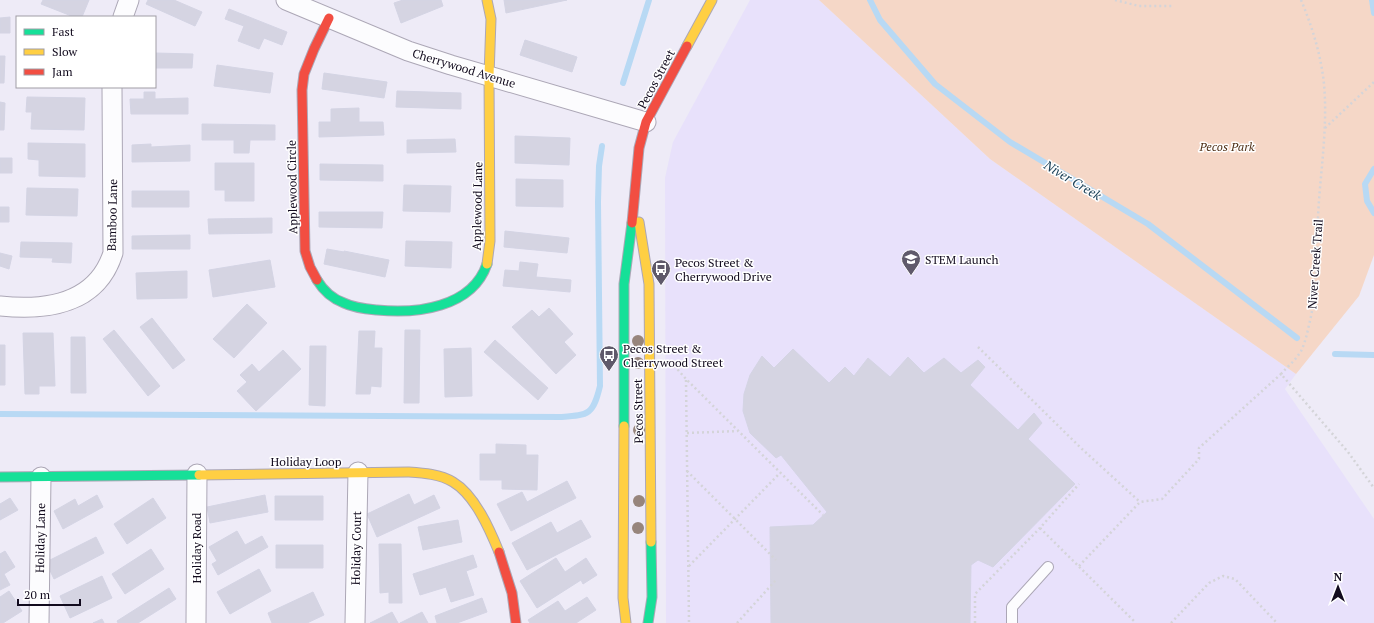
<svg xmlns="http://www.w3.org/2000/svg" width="1374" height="623" viewBox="0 0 1374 623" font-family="'PT Serif',serif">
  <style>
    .built { fill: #e8e1fb }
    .green { fill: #f5d7c7 }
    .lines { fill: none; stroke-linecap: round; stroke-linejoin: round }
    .stream { stroke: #b8d9f4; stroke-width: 6 }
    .building { fill: #d5d4e2; stroke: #d4d4e4 }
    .lane-casing { stroke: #aca7b6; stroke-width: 12 }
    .street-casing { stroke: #aca7b6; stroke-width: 21 }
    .fast-casing { stroke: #aca7b6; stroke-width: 11 }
    .slow-casing { stroke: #aca7b6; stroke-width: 11 }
    .jam-casing { stroke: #aca7b6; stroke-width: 11 }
    .path { stroke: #d4d4d8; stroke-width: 2.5; stroke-dasharray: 2 3; stroke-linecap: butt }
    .lane { stroke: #fcfcfe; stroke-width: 10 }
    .street { stroke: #fcfcfe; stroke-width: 19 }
    .fast { stroke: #16e098; stroke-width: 9 }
    .slow { stroke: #ffcf43; stroke-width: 9 }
    .jam { stroke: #f24e42; stroke-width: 9 }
    .tree { fill: #97857c }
    .labels { text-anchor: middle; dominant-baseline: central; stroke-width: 3; stroke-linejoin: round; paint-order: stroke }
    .street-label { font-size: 12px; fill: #120b1e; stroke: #fff }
    .park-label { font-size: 12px; font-style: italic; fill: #503118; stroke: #fff }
    .poi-label { font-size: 12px; fill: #120b1e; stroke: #fff; text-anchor: start }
    .water-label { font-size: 13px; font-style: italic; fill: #1f445b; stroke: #fff }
  </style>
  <rect width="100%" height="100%" fill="#eeebf7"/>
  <path class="built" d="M750 0H819L990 159 1296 374 1285 389 1374 519V623H666L665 178 673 142Z"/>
  <path class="green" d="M819 0H1374V255L1359 296 1296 374 990 159Z"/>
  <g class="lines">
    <path class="stream" d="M870 0 880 20 935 84 1010 142 1148 224 1297 338
      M1372 0 1374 13
      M623 83 649 0
      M1374 169 1365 184 1367 201 1374 213
      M1335 354 1374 355
      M0 414 561 417C589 415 593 415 600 386L598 202 599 166 602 146"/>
  </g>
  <path class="building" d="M43 0H89L82 17H74L41 4Z
    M148 0H174L202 12 195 26 146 4Z
    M403 0H441L443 6 401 23 394 3Z
    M504 0H567L506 13Z
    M229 9 287 32 282 45 264 38 259 49 238 41 244 26 225 19Z
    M10 17V33H0V18Z
    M525 40 577 57 572 72 520 55Z
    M155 53 193 54 192 68H155Z
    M0 56H5L4 83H0Z
    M217 65 273 73 270 93 214 86Z
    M324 73 387 82 384 98 322 89Z
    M397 91 461 93V109L396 107Z
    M144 92H155V99L188 98V114H131L130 99H144Z
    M27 97 85 98 84 130 31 129 32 112H26Z
    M0 102 5 103 4 130H0Z
    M359 108V122H383L384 135 319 137V122H331V109Z
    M202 124 275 125V140H250L249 153H234V140H202Z
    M515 136 570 138 569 165 515 163Z
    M455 139 456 152 407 153V140Z
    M28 143 85 144V177L39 176V160L28 159Z
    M151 144V147L190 145V161L132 162V145Z
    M0 158H12V173H0Z
    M215 163H254V201H225V190H215Z
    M320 164 383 165V181L320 180Z
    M516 179 563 180V207L516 206Z
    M404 185 451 186 450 212 403 211Z
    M27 188 78 189 77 216 26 215Z
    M132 191H189V207H132Z
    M0 207H9V222H0Z
    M319 212H383L382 228 319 227Z
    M272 218V233L209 234 208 219Z
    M505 231 569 238 567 253 504 247Z
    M190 235V249H132V236Z
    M406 241 452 242 451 268 405 266Z
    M21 242 72 243 71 263 52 262 53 258 20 257Z
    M327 249 344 252V251L389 260 385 277 324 264Z
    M0 253 12 256 9 269 0 266Z
    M270 260 275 287 213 297 209 270Z
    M520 262 538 264 536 277 571 280 570 292 503 286 505 270 519 271Z
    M187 271V298L137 299 136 273Z
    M247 304 267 323 234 358 213 339Z
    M549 308 573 334 564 342 576 355 556 374 512 327 532 310 539 317Z
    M152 318 185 360 173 369 140 327Z
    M114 330 160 386 148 396 103 339Z
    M405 330H420L419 403H404Z
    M359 331H375L374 348H382L381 387 371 386 370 394H356Z
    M23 333H53L55 386H39V394H25Z
    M71 337H85L86 393H71Z
    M495 340 548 388 538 400 484 352Z
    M0 345H5V385H0Z
    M310 346H326L325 406 309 405Z
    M471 348 472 396 445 397 444 349Z
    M793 349 829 383 845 367 854 376 868 358 890 377 908 357 924 373 944 358 961 373 978 360 985 367 970 385 1018 430 1034 413 1042 423 1028 439 1075 484 993 567 978 560 971 565 970 623H771L770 527 813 525 827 512 781 455 776 458 750 433 743 411 744 394 750 375 762 356 774 368Z
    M283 350 301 369 256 411 237 391 247 382 240 375 252 364 259 372Z
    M496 444 526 445V455H538L537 490 502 489V480H480V454H496Z
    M567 481 576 498 511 531 497 504 522 492 527 502Z
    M409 494 414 505 434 495 440 508 377 537 367 514Z
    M97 495 103 507 63 529 54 511 75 499 78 506Z
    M265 495 268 512 210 523 207 507Z
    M275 496H323V520H275Z
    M10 498 18 510 0 520V504Z
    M153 498 166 518 127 544 114 524Z
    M458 520 462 542 423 550 418 527Z
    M581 520 591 537 527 570 512 543 551 522 557 533Z
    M237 531 245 545 262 536 268 547 218 575 212 564 217 561 209 547Z
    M96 537 104 553 54 579 46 562Z
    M379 544H401L402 603H389V592L380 593Z
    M276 545H323V568H276Z
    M151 549 164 569 125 594 112 574Z
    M5 551 15 567 4 574 10 585 0 590V554Z
    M473 555 477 567 466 571 474 595 451 602 446 587 420 595 413 574Z
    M556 558 565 572 586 558 597 575 583 584 581 580 537 608 520 581Z
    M259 569 271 591 230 614 217 592Z
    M102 576 112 598 70 618 60 596Z
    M169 588 176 599 138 623H118L117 621Z
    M9 591 22 611 3 623H0V597Z
    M313 592 324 615 307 623H272L268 613Z
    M587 597 596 610 576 623H530L528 620 558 601 565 611Z
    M482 598 487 612 457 623H437L435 616Z
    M392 612 398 623H370Z
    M422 612 428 623H400Z
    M102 619 104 623H93Z"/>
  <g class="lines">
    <defs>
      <path id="lane" d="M1012 623V607L1048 567"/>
      <path id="street" d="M286 0 408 51 451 65 646 122
        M123 17 129 0
        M0 306C47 311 97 304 113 253L112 87
        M39 623 41 477
        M196 623 197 474
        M355 623 358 472"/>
      <path id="fast" d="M317 280C323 290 333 299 344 303 354 308 366 309 377 310 416 314 472 308 487 264
        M624 426V284L632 223
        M0 477 199 475
        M648 623 652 597 651 542"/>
      <path id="slow" d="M687 46 712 0
        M639 222 649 284 651 542
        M487 264 490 241 489 76 491 19 487 0
        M624 426 623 598 626 623
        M199 475 408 472C423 473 440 474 453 482 475 495 490 530 499 552"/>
      <path id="jam" d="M632 223 639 148 646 122 687 46
        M317 280 310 267 305 251 302 90 304 74 314 49 329 18
        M499 552 512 593 516 623"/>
    </defs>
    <use href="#lane" class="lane-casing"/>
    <use href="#street" class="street-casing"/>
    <use href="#fast" class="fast-casing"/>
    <use href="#slow" class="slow-casing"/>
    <use href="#jam" class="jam-casing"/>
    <path class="path" d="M1115 0 1139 6H1172
      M1301 0C1312 26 1321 55 1324 84 1328 129 1320 173 1318 217 1315 253 1318 290 1309 325 1307 334 1305 343 1301 351 1296 360 1287 367 1281 374L1348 452 1374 488
      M1325 128 1374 82
      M978 347 1082 449 1140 502
      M671 362 686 379 823 515
      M686 380 689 623
      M687 433 738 431
      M687 471 776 560
      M1040 528 1136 623
      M689 566 780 473
      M1079 566 1140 502 1162 499 1199 459V448L1281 374
      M737 623 776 580
      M975 623V594L1040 528 1079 484
      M1171 623 1209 583 1223 576 1235 579 1277 623"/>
    <use href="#lane" class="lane"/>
    <use href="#street" class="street"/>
    <use href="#fast" class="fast"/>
    <use href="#slow" class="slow"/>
    <use href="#jam" class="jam"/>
  </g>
  <g class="tree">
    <circle cx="638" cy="341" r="6"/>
    <circle cx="638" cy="363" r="6"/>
    <circle cx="639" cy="430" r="6"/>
    <circle cx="639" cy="501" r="6"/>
    <circle cx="638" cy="528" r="6"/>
  </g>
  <defs>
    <symbol id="school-pin" viewBox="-11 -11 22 30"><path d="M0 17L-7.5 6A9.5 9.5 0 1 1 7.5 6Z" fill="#5f596a" stroke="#fff"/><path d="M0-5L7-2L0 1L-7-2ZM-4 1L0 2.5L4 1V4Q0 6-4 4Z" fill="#fff"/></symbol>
    <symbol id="bus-pin" viewBox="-11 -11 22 30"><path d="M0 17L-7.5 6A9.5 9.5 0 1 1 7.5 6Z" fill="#5f596a" stroke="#fff"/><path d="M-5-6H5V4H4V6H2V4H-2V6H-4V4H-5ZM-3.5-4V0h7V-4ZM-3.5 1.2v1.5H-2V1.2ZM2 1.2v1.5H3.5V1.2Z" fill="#fff"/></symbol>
  </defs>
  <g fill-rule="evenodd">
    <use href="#school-pin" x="900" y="248" width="22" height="30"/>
    <use href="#bus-pin" x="650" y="258" width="22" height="30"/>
    <use href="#bus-pin" x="598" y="344" width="22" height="30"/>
  </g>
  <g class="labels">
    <g class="street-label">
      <text transform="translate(464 68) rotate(17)">Cherrywood Avenue</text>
      <text transform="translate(656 79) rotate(-62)">Pecos Street</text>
      <text transform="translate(292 187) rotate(-91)">Applewood Circle</text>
      <text transform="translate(477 206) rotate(-89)">Applewood Lane</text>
      <text transform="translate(112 215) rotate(-89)">Bamboo Lane</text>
      <text transform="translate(1315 264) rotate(-86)">Niver Creek Trail</text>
      <text transform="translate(638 411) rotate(-91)">Pecos Street</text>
      <text x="306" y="461">Holiday Loop</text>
      <text transform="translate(40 538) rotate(-89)">Holiday Lane</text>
      <text transform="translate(196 548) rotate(-90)">Holiday Road</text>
      <text transform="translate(356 548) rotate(-89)">Holiday Court</text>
    </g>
    <g class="park-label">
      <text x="1227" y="146">Pecos Park</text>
    </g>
    <g class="poi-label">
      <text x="925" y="259">STEM Launch</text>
      <text x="675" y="262">Pecos Street &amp;<tspan x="675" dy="14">Cherrywood Drive</tspan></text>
      <text x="623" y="348">Pecos Street &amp;<tspan x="623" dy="14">Cherrywood Street</tspan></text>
    </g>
    <g class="water-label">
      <text transform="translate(1073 180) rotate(31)">Niver Creek</text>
    </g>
  </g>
  <rect x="16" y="16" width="140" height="72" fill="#ffffff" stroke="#a09da5"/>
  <rect x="24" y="29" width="20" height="6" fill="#16e098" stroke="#a09da5"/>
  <text x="52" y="36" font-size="12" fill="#120b1e">Fast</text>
  <rect x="24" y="49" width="20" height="6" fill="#ffcf43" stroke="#a09da5"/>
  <text x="52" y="56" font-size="12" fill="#120b1e">Slow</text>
  <rect x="24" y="69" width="20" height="6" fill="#f24e42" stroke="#a09da5"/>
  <text x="52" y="76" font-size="12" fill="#120b1e">Jam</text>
  <g transform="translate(1338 587)" stroke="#ffffff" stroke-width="3" paint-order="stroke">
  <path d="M0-3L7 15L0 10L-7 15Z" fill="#120b1e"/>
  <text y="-6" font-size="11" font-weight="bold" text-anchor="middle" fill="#120b1e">N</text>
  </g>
  <path d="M18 599v6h62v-6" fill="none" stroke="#120b1e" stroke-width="2"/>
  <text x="24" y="599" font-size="12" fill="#120b1e" stroke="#ffffff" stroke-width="3" paint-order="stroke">20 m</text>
</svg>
